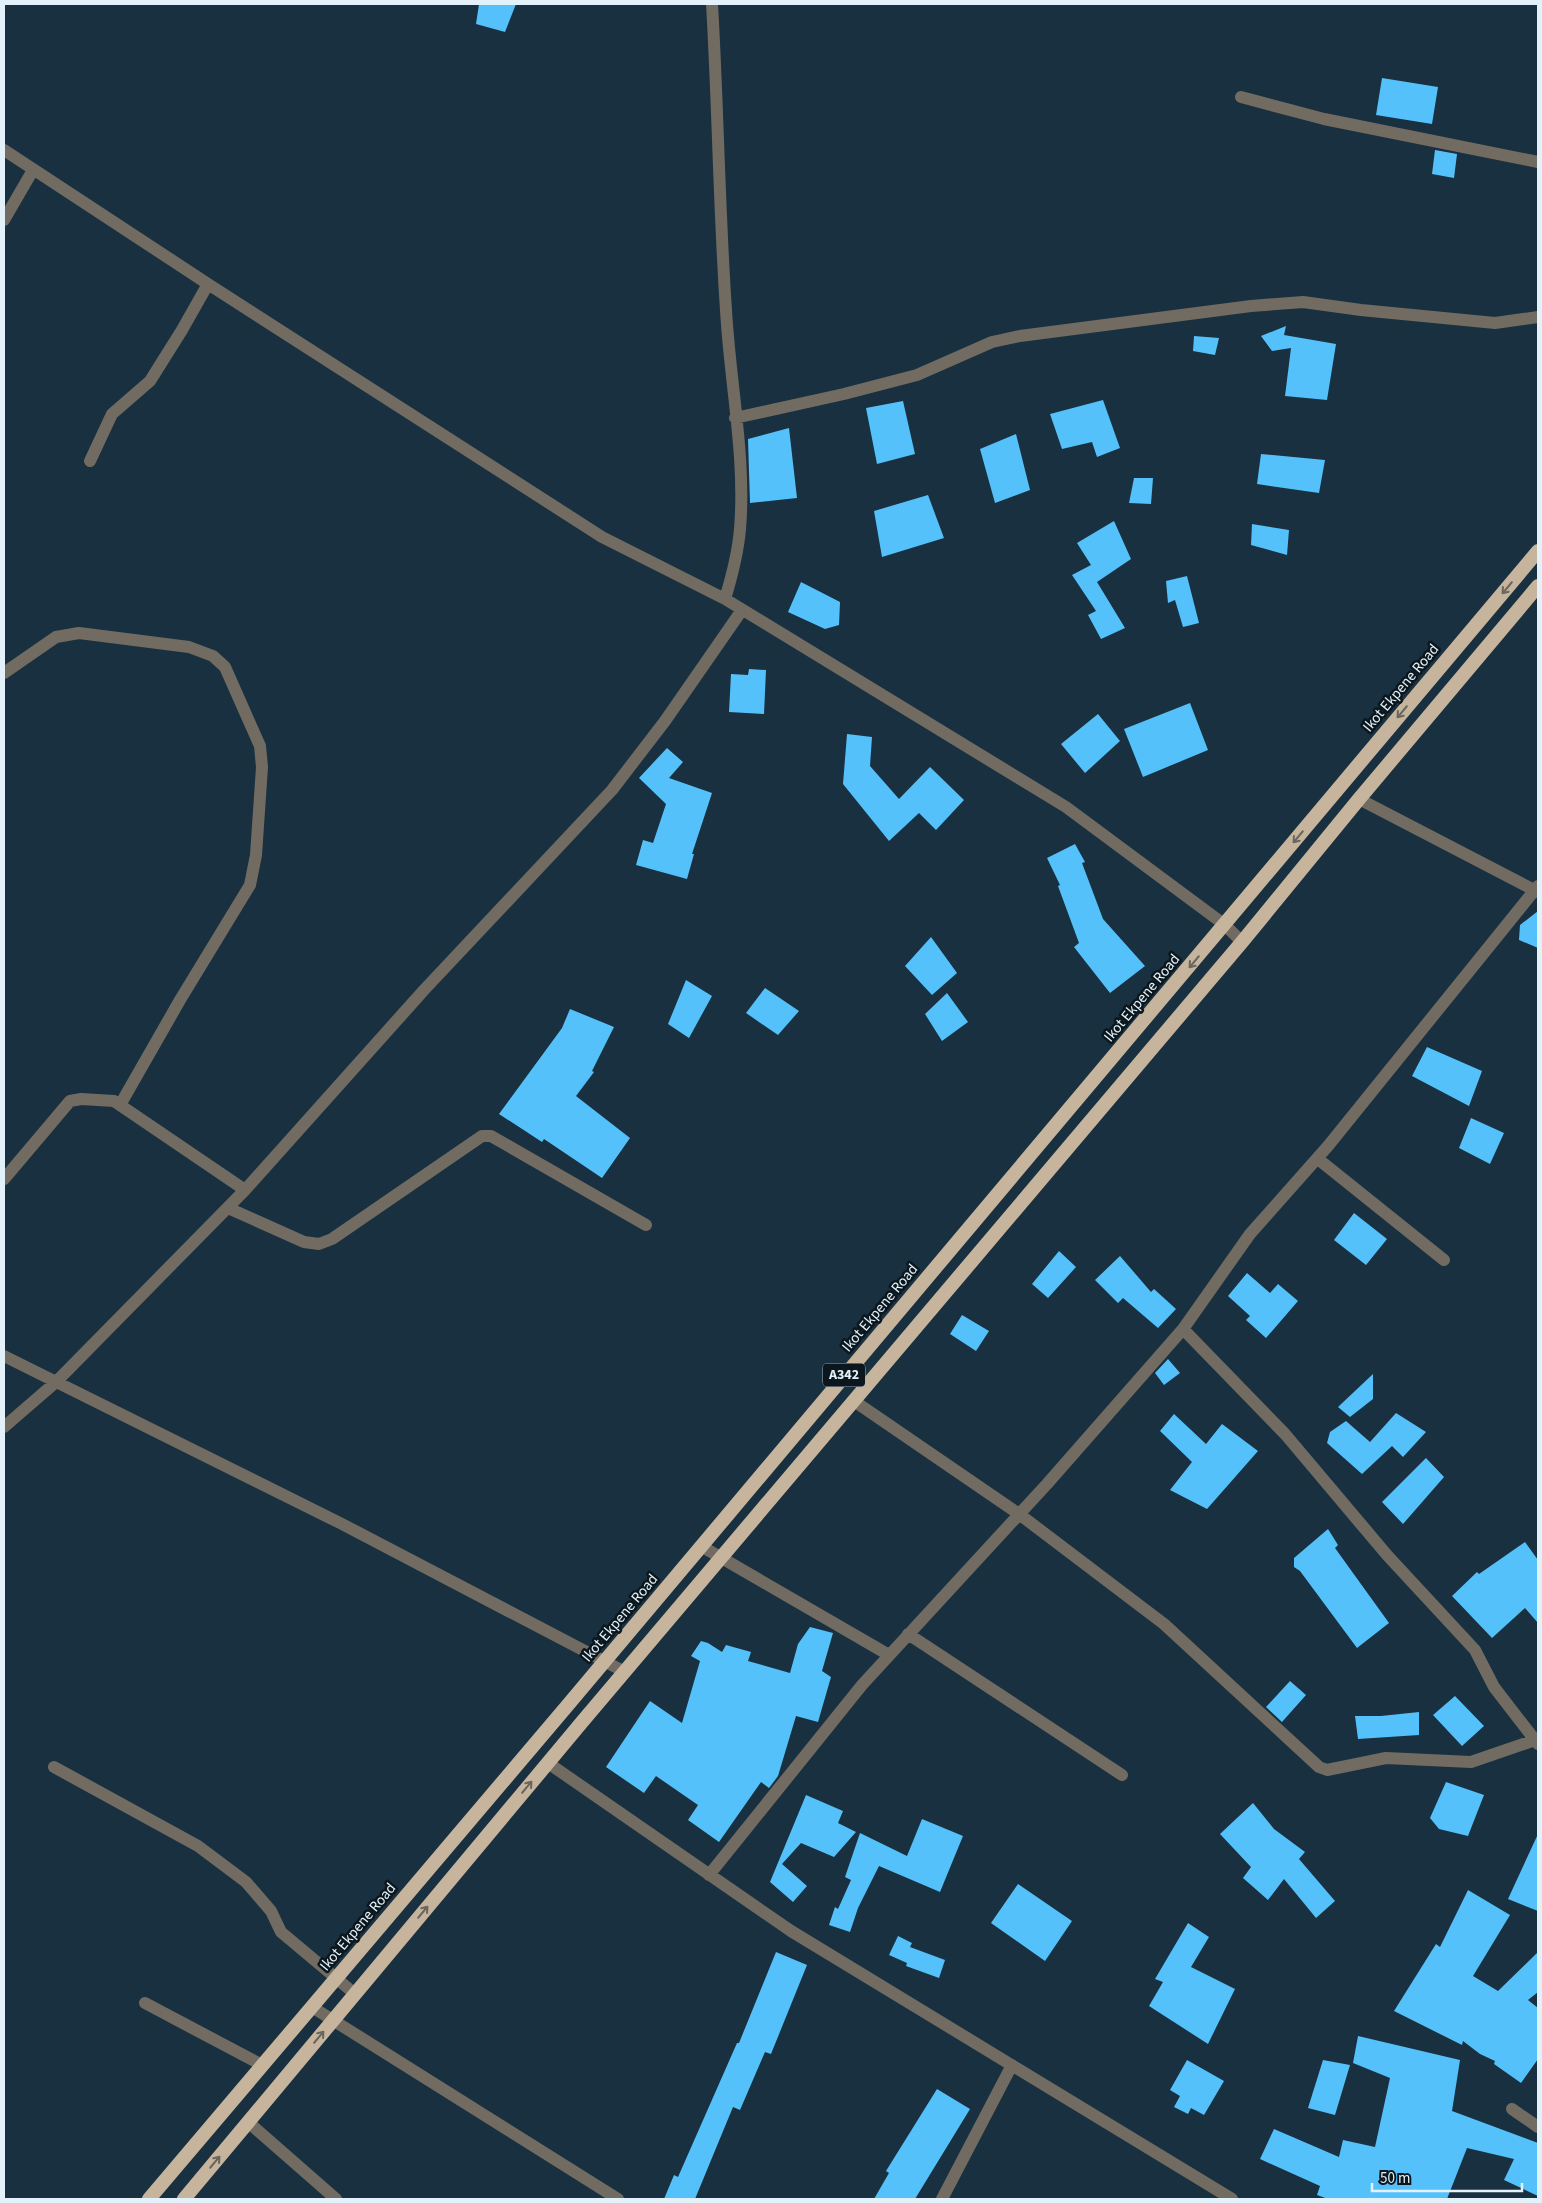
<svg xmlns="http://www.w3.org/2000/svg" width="1542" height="2203" viewBox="0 0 1542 2203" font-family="'Source Sans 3',sans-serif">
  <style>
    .building { fill: #55c1fb }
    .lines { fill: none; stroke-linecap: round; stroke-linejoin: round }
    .minor { stroke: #726b61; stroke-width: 12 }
    .tertiary { stroke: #726b61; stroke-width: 12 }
    .trunk { stroke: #c6b49d; stroke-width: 14 }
    .oneway { stroke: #69665d }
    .labels { text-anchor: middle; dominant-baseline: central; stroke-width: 5; stroke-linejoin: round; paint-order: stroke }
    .shield { fill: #0c171d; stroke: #a2b0b8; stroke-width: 1 }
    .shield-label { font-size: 14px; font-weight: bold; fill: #e2f1fa }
    .street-label { font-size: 15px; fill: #e2f1fa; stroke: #0c171d }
  </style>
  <rect width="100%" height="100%" fill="#18303f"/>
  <path class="building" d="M479 4H516L505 32 476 24Z
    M1382 78 1438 87 1432 124 1376 115Z
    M1435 150 1457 154 1454 178 1432 174Z
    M1286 326 1284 335 1336 344 1327 400 1285 396 1291 348 1272 351 1261 336Z
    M1194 336 1219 338 1215 355 1193 351Z
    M1103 400 1120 448 1097 457 1092 442 1062 449 1050 414Z
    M903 401 915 454 877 464 866 408Z
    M789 428 797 498 750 503 748 439Z
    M1016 434 1030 490 995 503 980 449Z
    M1261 454 1325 460 1319 493 1257 484Z
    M1134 478H1153L1151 504 1129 503Z
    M928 495 944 538 882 557 874 511Z
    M1114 521 1131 559 1097 582 1125 628 1101 639 1088 615 1096 611 1072 575 1091 565 1077 543Z
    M1252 524 1289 530 1287 555 1251 545Z
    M1187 576 1199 623 1183 627 1175 600 1168 603 1166 581Z
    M801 582 840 602 839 625 825 629 788 612Z
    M749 669 766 670 764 714 729 712 731 674 748 675Z
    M1190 703 1208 750 1143 777 1124 729Z
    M1098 714 1120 741 1085 773 1061 744Z
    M847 734 872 737 870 766 899 799 930 767 964 800 936 830 919 813 889 841 843 784Z
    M667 748 683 762 669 778 712 793 692 854H694L687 879 636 865 643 840 653 843 666 804 639 778Z
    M1075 844 1085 862 1082 863 1103 919 1145 966 1110 993 1074 947 1079 943 1058 886 1060 885 1047 858Z
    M1538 911V948L1519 940 1520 925Z
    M931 937 957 973 932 995 905 966Z
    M686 980 712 996 689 1038 668 1024Z
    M765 988 799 1011 778 1035 746 1013Z
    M947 993 968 1022 942 1041 925 1014Z
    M570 1009 614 1027 592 1071 594 1072 576 1096 630 1138 602 1178 544 1139 542 1142 499 1114 562 1028Z
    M1427 1047 1482 1071 1469 1106 1412 1076Z
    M1471 1118 1504 1133 1490 1164 1459 1148Z
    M1354 1213 1387 1239 1366 1265 1334 1240Z
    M1059 1251 1076 1267 1048 1298 1032 1284Z
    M1120 1256 1151 1292 1154 1289 1176 1309 1158 1328 1123 1298 1118 1303 1095 1280Z
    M1247 1273 1270 1293 1278 1284 1298 1301 1266 1338 1246 1320 1250 1316 1228 1296Z
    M962 1315 989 1331 976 1351 950 1334Z
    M1168 1359 1180 1373 1164 1385 1155 1373Z
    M1373 1374V1399L1350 1417 1338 1407Z
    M1396 1413 1426 1432 1403 1457 1392 1446 1362 1474 1327 1443 1330 1432 1346 1421 1370 1442Z
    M1174 1414 1206 1444 1222 1424 1258 1451 1207 1509 1170 1490 1192 1462 1160 1431Z
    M1426 1458 1444 1477 1403 1524 1382 1502Z
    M1328 1529 1338 1545 1335 1548 1389 1623 1357 1648 1300 1571 1294 1567V1558Z
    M1525 1542 1538 1560V1623L1525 1608 1492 1638 1452 1596 1477 1572 1479 1574Z
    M810 1627 833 1633 822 1671 831 1677 818 1722 796 1716 778 1776 769 1788 761 1782 719 1842 688 1820 698 1805 656 1776 644 1793 606 1767 650 1701 682 1723 700 1661 691 1656 701 1641 708 1643 722 1652 726 1645 751 1652 748 1661 790 1673 798 1644Z
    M1290 1681 1306 1695 1282 1722 1266 1707Z
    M1455 1696 1484 1726 1462 1746 1433 1715Z
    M1419 1712V1735L1358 1739 1355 1716H1381Z
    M1446 1782 1484 1795 1468 1836 1439 1829 1430 1818Z
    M806 1795 843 1811 838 1823 856 1832 834 1857 801 1843 782 1864 807 1886 793 1902 770 1882Z
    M1253 1803 1274 1829 1305 1852 1299 1859 1335 1901 1316 1918 1284 1879 1268 1900 1243 1878 1251 1867 1220 1834Z
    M922 1819 963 1836 940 1892 879 1866 858 1908 850 1932 829 1925 835 1907 838 1909 851 1880 845 1877 860 1833 907 1856Z
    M1538 1834V1911L1508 1899Z
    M1018 1884 1072 1921 1045 1961 991 1923Z
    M1468 1890 1510 1915 1473 1976 1498 1991 1538 1952V1992L1528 2000 1538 2008V2059L1521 2083 1494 2064 1495 2061 1480 2054 1463 2041 1462 2045 1394 2011 1436 1944 1440 1947Z
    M1188 1923 1209 1937 1191 1967 1235 1989 1208 2044 1149 2006 1163 1982 1155 1979Z
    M898 1936 912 1943 910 1947 945 1960 939 1978 906 1966 907 1963 889 1955Z
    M776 1952 807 1965 771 2054 765 2052 740 2110 733 2107 695 2199H664L674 2175 678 2177 737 2043H739Z
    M1358 2036 1460 2060 1452 2111 1538 2143V2196L1504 2180 1514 2159 1467 2148 1447 2199H1328L1317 2195 1320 2186 1260 2159 1274 2129 1339 2157 1343 2140 1375 2147 1390 2078 1353 2063Z
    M1187 2060 1224 2081 1204 2115 1191 2108 1188 2114 1174 2107 1180 2096 1170 2090Z
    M1323 2060 1350 2065 1335 2115 1308 2108Z
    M937 2089 970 2109 915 2199H874L889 2173 886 2171Z"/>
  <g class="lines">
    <path class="minor" d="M712 4C718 106 719 208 726 310 730 383 746 457 740 529 738 553 732 576 725 599
      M1241 97 1324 119 1538 162
      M4 150 208 284 602 537 725 599 1066 807 1225 925 1242 942
      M4 220 33 170
      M735 418 844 394 917 375 992 342 1020 336 1251 306 1303 302 1361 310 1495 323 1538 317
      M90 461 112 414 150 381 182 330 208 284
      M4 673 56 637 79 633 189 647 213 656 225 667 260 746 262 767 256 855 250 885 180 1000 120 1105
      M1318 1159 1444 1260
      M4 1179 70 1101 81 1099 114 1101 245 1190
      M228 1208 304 1242 319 1244 332 1239 482 1136H491L646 1225
      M1183 1329 1285 1434 1387 1555 1475 1650 1494 1687 1538 1744
      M4 1356 340 1523 625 1672
      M854 1401 1019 1514 1164 1624 1319 1767 1327 1770 1386 1758 1471 1762 1535 1740
      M4 1427 56 1382 245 1190 424 990 612 790 665 721 742 610
      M701 1546 889 1655
      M908 1634 1122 1775
      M548 1763 791 1931 1232 2199
      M54 1767 198 1846 246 1882 271 1911 281 1932 355 1994
      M709 1875 862 1685 1047 1484 1183 1329 1250 1234 1328 1146 1538 886
      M145 2003 262 2065
      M312 2007 618 2199
      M1512 2109 1538 2127
      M248 2122 336 2199
      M942 2199 1012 2065"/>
    <path class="tertiary" d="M1359 799 1538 892"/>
    <path class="trunk" d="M149 2199 567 1706 1538 551
      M184 2199 582 1722 1242 942 1359 799 1538 586"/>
  </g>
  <defs><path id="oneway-shaft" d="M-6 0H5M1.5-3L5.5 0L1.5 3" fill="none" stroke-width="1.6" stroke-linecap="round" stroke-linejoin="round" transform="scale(1.25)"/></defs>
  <g class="oneway">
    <use href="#oneway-shaft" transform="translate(1507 588) rotate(130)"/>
    <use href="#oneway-shaft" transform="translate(1402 712) rotate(130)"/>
    <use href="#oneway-shaft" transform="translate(1298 837) rotate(130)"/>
    <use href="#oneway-shaft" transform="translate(1194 962) rotate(130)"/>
    <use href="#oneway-shaft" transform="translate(527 1787) rotate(-50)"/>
    <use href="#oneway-shaft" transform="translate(423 1912) rotate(-50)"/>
    <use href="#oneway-shaft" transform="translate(319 2037) rotate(-50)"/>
    <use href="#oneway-shaft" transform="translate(215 2162) rotate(-50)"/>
  </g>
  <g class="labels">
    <rect class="shield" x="823" y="1363.5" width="42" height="23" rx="4"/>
    <g class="shield-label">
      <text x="844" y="1375">A342</text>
    </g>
    <g class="street-label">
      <text transform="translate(1401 688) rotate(-50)">Ikot Ekpene Road</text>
      <text transform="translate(1142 998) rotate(-50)">Ikot Ekpene Road</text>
      <text transform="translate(880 1308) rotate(-50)">Ikot Ekpene Road</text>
      <text transform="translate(620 1618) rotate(-50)">Ikot Ekpene Road</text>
      <text transform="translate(358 1927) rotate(-50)">Ikot Ekpene Road</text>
    </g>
  </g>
  <rect width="1542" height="2203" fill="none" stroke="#e2f1fa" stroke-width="10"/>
  <path d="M1372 2183v8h150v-8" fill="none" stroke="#e2f1fa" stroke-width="2.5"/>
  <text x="1380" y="2183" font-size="15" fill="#e2f1fa" stroke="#0c171d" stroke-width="4" paint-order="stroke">50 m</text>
</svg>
